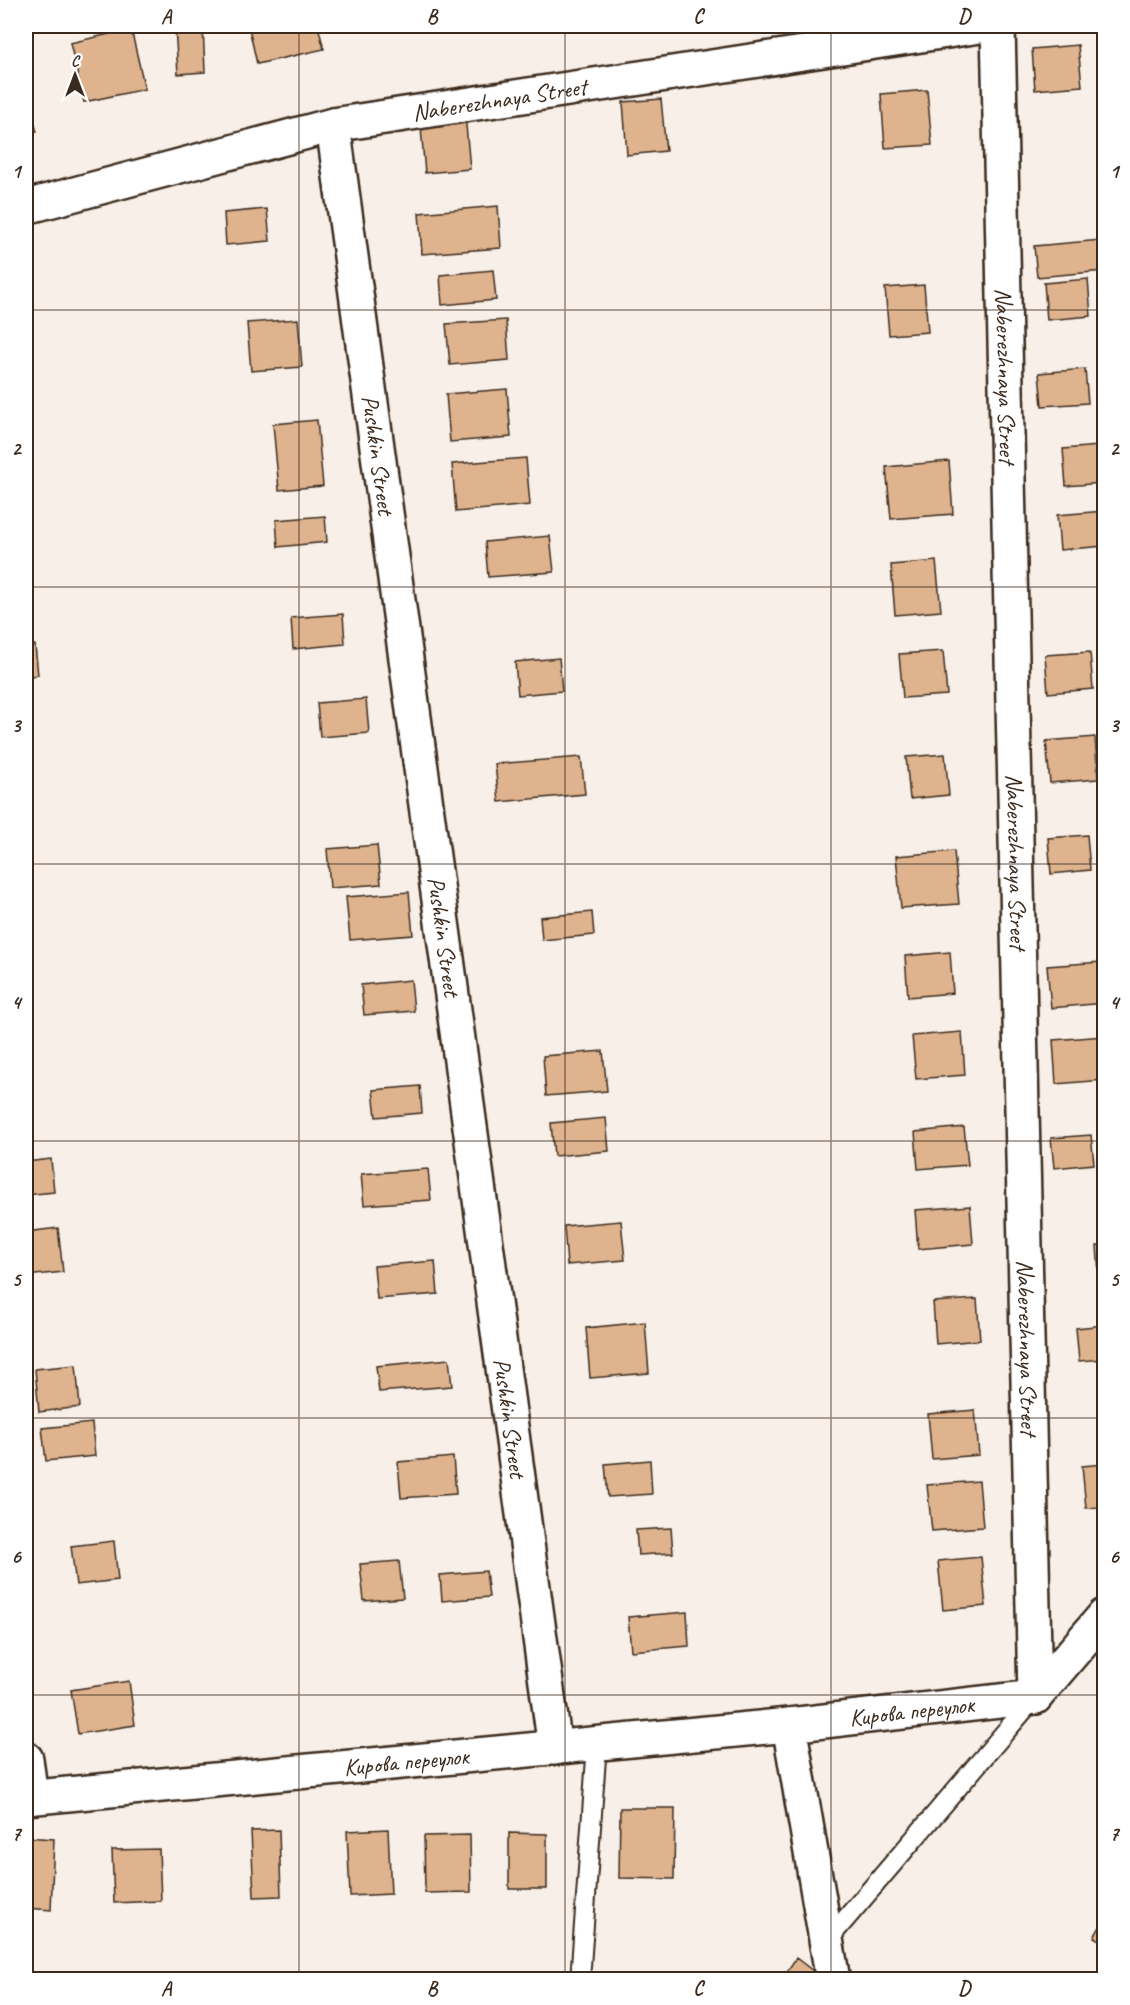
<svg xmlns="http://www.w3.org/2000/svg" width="1130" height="2005" viewBox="0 0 1130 2005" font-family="Caveat,sans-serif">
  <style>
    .building { fill: #deb38e; stroke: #3b2a1e; stroke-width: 1.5 }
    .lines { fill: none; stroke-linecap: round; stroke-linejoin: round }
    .lane-casing { stroke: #3b2a1e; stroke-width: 22 }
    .street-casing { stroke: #3b2a1e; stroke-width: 38 }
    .lane { stroke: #fff; stroke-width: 18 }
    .street { stroke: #fff; stroke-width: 33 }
    .grid { fill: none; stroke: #3b2a1e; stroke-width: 1.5; stroke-opacity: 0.55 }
    .labels { text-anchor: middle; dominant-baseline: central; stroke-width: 6; stroke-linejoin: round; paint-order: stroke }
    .street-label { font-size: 24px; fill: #3b2a1e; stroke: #fff }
    .neatline { fill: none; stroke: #3b2a1e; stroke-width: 2 }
    .grid-label { font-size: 20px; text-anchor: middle; font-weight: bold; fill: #3b2a1e }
  </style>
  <rect width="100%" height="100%" fill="#f8f0e8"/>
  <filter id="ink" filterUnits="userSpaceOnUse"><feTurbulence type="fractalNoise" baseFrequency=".0167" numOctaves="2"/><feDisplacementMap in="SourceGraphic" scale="12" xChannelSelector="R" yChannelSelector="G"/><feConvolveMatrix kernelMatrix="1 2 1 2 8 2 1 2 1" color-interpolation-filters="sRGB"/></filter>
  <g filter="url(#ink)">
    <path class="building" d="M175 26H203L205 72 178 74Z
      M260 26H318L324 49 257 64 249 28Z
      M131 29 145 89 84 102 70 43Z
      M1078 45 1082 86 1035 90 1032 49Z
      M927 90 932 145 885 148 881 94Z
      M26 93 37 132 26 135Z
      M661 99 666 151 627 155 623 102Z
      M465 114 470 169 425 173 420 117Z
      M498 206 501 248 422 254 419 213Z
      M267 209 270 241 226 245 224 213Z
      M1101 240 1104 271 1037 277 1034 246Z
      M493 270 496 300 442 305 440 275Z
      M1088 279 1091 316 1047 320 1044 283Z
      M924 285 928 332 889 335 885 288Z
      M298 319 302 367 251 371 247 323Z
      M506 320 509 360 450 365 446 324Z
      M1085 369 1088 403 1042 406 1039 373Z
      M507 389 511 437 450 442 446 394Z
      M317 420 323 486 279 490 273 424Z
      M1099 446 1103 483 1066 486 1063 449Z
      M526 458 530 505 456 512 452 464Z
      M949 461 953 514 891 519 886 467Z
      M1104 511V546L1060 550 1057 515Z
      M325 516 327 542 278 547 276 520Z
      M550 536 554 572 488 577 485 542Z
      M936 561 941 611 895 615 891 565Z
      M343 614 345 644 293 649 291 618Z
      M35 645 38 675 26 677V646Z
      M943 651 947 695 903 698 899 654Z
      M1090 652 1093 689 1048 693 1045 655Z
      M559 658 562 691 518 695 515 662Z
      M366 699 369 733 320 737 317 703Z
      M1095 737 1098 779 1050 783 1046 741Z
      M945 754 949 795 910 799 906 757Z
      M581 757 585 794 499 802 495 764Z
      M1087 835 1090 870 1051 874 1048 838Z
      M377 845 381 884 330 888 327 849Z
      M954 851 959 904 901 908 896 856Z
      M409 892 413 935 350 940 346 897Z
      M592 912 594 935 542 940 540 917Z
      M950 952 953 993 908 997 905 956Z
      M1101 962 1104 1003 1051 1008 1047 966Z
      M411 980 414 1011 364 1015 361 985Z
      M962 1032 965 1075 916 1079 912 1036Z
      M1104 1036V1080L1056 1084 1053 1040Z
      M603 1051 607 1091 546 1096 543 1056Z
      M420 1086 422 1113 376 1117 373 1090Z
      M606 1118 609 1151 554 1156 551 1123Z
      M964 1127 968 1165 918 1169 915 1132Z
      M1091 1135 1094 1164 1054 1168 1051 1138Z
      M51 1159 54 1192 26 1195V1162Z
      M428 1169 431 1200 364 1205 361 1174Z
      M970 1206 973 1244 918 1249 915 1210Z
      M621 1221 625 1260 567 1265 564 1226Z
      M58 1228 63 1272 26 1276V1232Z
      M1097 1246H1104V1286L1100 1287Z
      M435 1261 438 1294 377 1299 374 1266Z
      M977 1299 980 1340 936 1344 933 1302Z
      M645 1322 649 1373 590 1378 586 1328Z
      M1104 1325V1359L1079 1361 1076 1328Z
      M449 1359 452 1386 379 1392 376 1366Z
      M76 1365 80 1407 39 1412 35 1369Z
      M975 1410 979 1455 932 1459 928 1414Z
      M92 1423 95 1456 46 1461 42 1428Z
      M453 1457 456 1494 401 1498 398 1462Z
      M650 1460 652 1494 608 1497 605 1464Z
      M1104 1464V1507L1086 1508 1082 1466Z
      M979 1481 983 1527 932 1531 927 1485Z
      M671 1528 673 1553 638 1555 636 1530Z
      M114 1541 118 1580 76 1585 71 1546Z
      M981 1557 986 1606 943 1610 938 1561Z
      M399 1561 403 1598 364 1601 360 1564Z
      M486 1571 489 1597 442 1601 440 1575Z
      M687 1612 689 1646 631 1651 628 1617Z
      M129 1681 135 1725 78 1734 71 1690Z
      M620 1808H675L674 1879 619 1878Z
      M388 1829 391 1894 350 1896 347 1831Z
      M279 1830 281 1896 254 1897 251 1831Z
      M509 1833 547 1834V1889H509Z
      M470 1835 471 1892 425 1893 424 1836Z
      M26 1837 54 1839 51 1910 26 1908Z
      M159 1849 161 1901 114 1903 112 1850Z
      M1104 1920V1943L1094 1937Z
      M796 1958 825 1980H781Z"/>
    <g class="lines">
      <defs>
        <path id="lane" d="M826 1942 1035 1697
          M580 1980 597 1744"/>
        <g id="street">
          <path id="s1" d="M998 26 1035 1697"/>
          <path id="s2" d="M333 125 555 1748"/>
          <path id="s3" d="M26 207 333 125 980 26"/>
          <path d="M1035 1697 1104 1616"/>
          <path d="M789 1725 833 1980"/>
          <path d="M26 1759 31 1797"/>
          <path id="s4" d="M26 1798 789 1725 1035 1697"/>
        </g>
      </defs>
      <use href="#lane" class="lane-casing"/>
      <use href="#street" class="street-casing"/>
      <use href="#lane" class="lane"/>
      <use href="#street" class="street"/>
    </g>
  </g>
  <path class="grid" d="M299 26V1980M565 26V1980M831 26V1980M26 310H1104M26 587H1104M26 864H1104M26 1141H1104M26 1418H1104M26 1695H1104"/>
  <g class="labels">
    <g class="street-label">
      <text stroke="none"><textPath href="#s3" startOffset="486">Naberezhnaya Street</textPath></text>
      <text stroke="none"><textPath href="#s1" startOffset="350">Naberezhnaya Street</textPath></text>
      <text stroke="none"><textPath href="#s2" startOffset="333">Pushkin Street</textPath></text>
      <text stroke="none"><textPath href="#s1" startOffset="836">Naberezhnaya Street</textPath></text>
      <text stroke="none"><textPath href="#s2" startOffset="819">Pushkin Street</textPath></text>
      <text stroke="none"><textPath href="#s1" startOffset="1322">Naberezhnaya Street</textPath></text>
      <text stroke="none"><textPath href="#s2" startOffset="1305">Pushkin Street</textPath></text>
      <text stroke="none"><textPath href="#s4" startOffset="890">Кирова переулок</textPath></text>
      <text stroke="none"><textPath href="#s4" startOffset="382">Кирова переулок</textPath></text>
    </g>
  </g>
  <rect width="1130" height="2005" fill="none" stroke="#fff" stroke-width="66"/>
  <g transform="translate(75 75)" stroke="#ffffff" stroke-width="4.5" paint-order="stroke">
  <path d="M0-4.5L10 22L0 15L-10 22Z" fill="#3b2a1e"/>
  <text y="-9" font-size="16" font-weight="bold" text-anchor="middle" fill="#3b2a1e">С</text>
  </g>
  <rect x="33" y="33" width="1064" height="1939" class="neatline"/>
  <g class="grid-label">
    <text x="166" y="23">A</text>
    <text x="432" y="23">B</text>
    <text x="698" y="23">C</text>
    <text x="964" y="23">D</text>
    <text x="16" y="178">1</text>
    <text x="1114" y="178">1</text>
    <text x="16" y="455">2</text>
    <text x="1114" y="455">2</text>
    <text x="16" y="732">3</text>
    <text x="1114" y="732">3</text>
    <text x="16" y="1009">4</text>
    <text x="1114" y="1009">4</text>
    <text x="16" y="1286">5</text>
    <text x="1114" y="1286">5</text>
    <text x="16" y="1563">6</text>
    <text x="1114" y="1563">6</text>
    <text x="16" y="1840">7</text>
    <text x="1114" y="1840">7</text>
    <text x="166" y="1995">A</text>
    <text x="432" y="1995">B</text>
    <text x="698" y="1995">C</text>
    <text x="964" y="1995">D</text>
  </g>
</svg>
